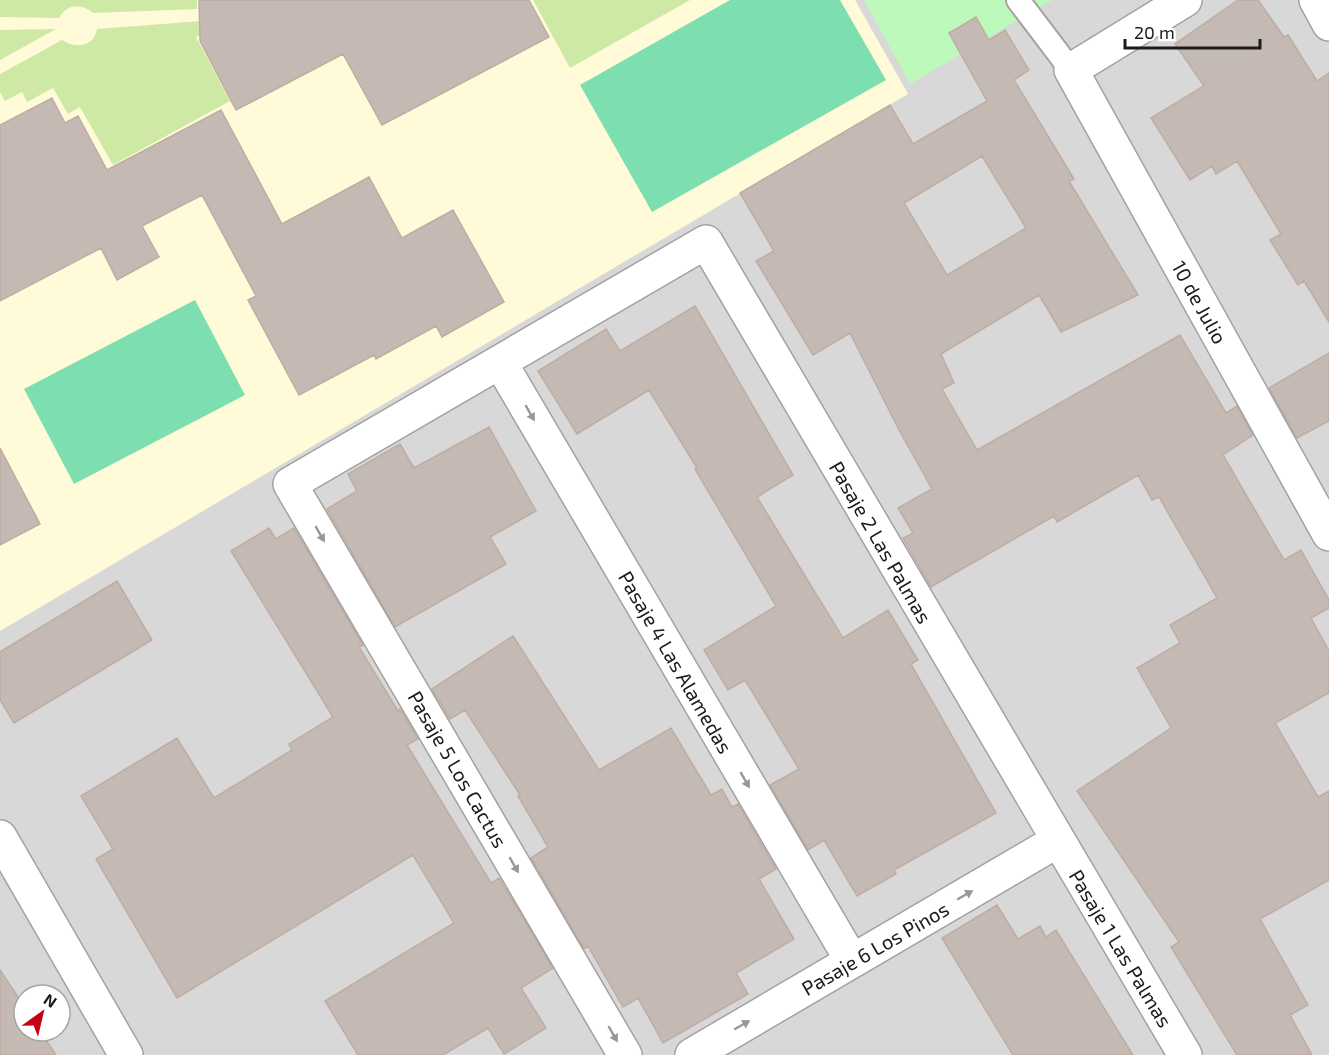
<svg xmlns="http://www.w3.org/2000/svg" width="1329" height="1055" viewBox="0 0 1329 1055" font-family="'Exo 2',sans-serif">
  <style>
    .residential { fill: #d9d8d8; fill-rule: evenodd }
    .education { fill: #fffbd8 }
    .grass { fill: #cde9a5 }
    .park { fill: #bcf9bb }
    .pitch { fill: #7ddeaf }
    .building { fill: #c5b9b4; stroke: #bfaca3; stroke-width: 1.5; fill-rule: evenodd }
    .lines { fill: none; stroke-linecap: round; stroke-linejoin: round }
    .service-casing { stroke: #a2a2a2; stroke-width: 26 }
    .minor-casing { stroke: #a2a2a2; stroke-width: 36 }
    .tertiary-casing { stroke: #a2a2a2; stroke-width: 36 }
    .service { stroke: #fff; stroke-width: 22 }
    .minor { stroke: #fff; stroke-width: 33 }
    .tertiary { stroke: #fff; stroke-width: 33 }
    .oneway { fill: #989898 }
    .labels { text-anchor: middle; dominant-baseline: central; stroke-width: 4.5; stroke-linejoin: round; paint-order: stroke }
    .street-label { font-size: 20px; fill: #1b1b1b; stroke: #fff }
  </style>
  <rect width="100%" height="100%" fill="#ede8e0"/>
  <path class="residential" d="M0 0H1329V1055H0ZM24 995H60V1031H24Z"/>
  <path class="education" d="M0 0H855L908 94 0 631Z"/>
  <path class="grass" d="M0 0H197V9L93 13C81 3 67 4 59 18L0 17Z
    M533 0H690L570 68Z
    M202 21 207 31 196 37 230 101 113 165 80 107 68 114 53 88 27 102 22 92 5 101 0 92V74L62 40C76 49 94 47 97 29Z
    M56 29 0 60V30Z"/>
  <path class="park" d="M864 0H1052L910 84Z"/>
  <path class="pitch" d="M730 0H840L886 80 652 212 580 85Z
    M195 300 245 395 74 484 24 389Z"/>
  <path class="building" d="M199 0H529L549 37 382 125 343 54 236 110 200 41Z
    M1238 0H1258L1284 37 1288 35 1317 81 1329 73V322L1304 281 1298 285 1270 240 1281 234 1237 161 1216 174 1212 166 1190 180 1151 118 1204 86 1175 44Z
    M976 17 989 40 1005 30 1029 70 1014 80 1074 179 1069 181 1138 295 1061 332 1039 295 941 354 954 383 942 389 977 450 1180 335 1226 413 1237 406 1253 435 1223 455 1284 560 1301 550 1329 600V608L1311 618 1329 651V693L1275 723 1318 797 1329 791V880L1260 919 1308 1005 1290 1015 1312 1055H1237L1171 947 1179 942 1077 791 1171 728 1137 668 1180 643 1170 625 1217 598 1159 497 1152 500 1138 475 1057 522 1054 516 931 587 903 538 913 533 898 508 932 489 899 430 850 333 813 355 756 261 774 251 740 193 890 105 913 144 987 101 949 33ZM982 156 1026 228 947 275 904 203Z
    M52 98 65 123 78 116 107 170 221 110 282 224 369 177 402 238 453 210 504 302 442 337 436 326 376 359 374 355 299 395 248 300 256 296 202 195 142 226 159 257 117 280 101 248 0 301V125Z
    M695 306 793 475 757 497 843 638 888 610 918 660 911 664 996 813 894 870 896 874 857 896 824 840 808 850 770 785 799 769 745 680 728 690 704 650 776 606 695 469 697 468 649 390 577 434 538 371 606 329 620 351Z
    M1329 353V421L1297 438 1269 388Z
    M489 427 536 511 490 537 506 564 395 627 327 509 357 491 348 474 400 444 414 468Z
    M0 448 40 524 0 545Z
    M269 528 276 539 294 528 363 645 359 647 398 711 400 709 418 739 407 745 491 883 499 878 553 968 521 988 546 1028 504 1054 488 1028 443 1055H358L325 1001 454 923 413 855 177 998 96 859 113 849 81 796 177 738 214 798 292 750 289 744 333 717 231 551Z
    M117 581 152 640 14 723 0 700V652Z
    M513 636 599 770 671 728 711 795 722 789 732 807 738 804 776 869 759 879 794 939 736 973 748 994 663 1043 638 998 623 1007 588 946 584 949 531 858 548 847 518 796 520 795 465 710 450 719 432 689Z
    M997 905 1018 939 1040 926 1046 937 1056 930 1133 1055H1013L942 938Z
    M0 970 24 1006V1031H40L56 1055H0Z"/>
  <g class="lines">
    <defs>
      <path id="service" d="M1018 0 1071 70"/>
      <path id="minor" d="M1185 0 1071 70 1329 534
        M1316 0 1329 24
        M500 362 852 961
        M625 1055 290 484 706 242 1185 1055
        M692 1055 1057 841"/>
      <path id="tertiary" d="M0 837 126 1055"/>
    </defs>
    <use href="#service" class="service-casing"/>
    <use href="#minor" class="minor-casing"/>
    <use href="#tertiary" class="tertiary-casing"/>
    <use href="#service" class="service"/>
    <use href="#minor" class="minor"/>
    <use href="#tertiary" class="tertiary"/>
  </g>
  <defs><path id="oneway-solid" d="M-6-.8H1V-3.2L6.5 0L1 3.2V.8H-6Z" transform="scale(1.5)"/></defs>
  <g class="oneway">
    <use href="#oneway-solid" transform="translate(530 413) rotate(60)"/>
    <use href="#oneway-solid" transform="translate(320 534) rotate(60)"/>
    <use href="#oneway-solid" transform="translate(745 780) rotate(60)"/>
    <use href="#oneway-solid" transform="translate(514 865) rotate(60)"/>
    <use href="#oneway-solid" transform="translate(965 895) rotate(-30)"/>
    <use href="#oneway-solid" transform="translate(742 1025) rotate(-30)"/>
    <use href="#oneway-solid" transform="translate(613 1034) rotate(60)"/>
  </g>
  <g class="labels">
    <g class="street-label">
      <text transform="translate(1200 302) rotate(61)">10 de Julio</text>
      <text transform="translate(881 542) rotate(60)">Pasaje 2 Las Palmas</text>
      <text transform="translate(676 662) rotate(60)">Pasaje 4 Las Alamedas</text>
      <text transform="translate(458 769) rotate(60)">Pasaje 5 Los Cactus</text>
      <text transform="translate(875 948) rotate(-30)">Pasaje 6 Los Pinos</text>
      <text transform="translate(1121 948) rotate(59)">Pasaje 1 Las Palmas</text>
    </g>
  </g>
  <g transform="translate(42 1013) rotate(34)"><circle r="28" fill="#ffffff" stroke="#a4a4a4" stroke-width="1.5"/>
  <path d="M0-4.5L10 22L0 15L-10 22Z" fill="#c70013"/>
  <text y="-9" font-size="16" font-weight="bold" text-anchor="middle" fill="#1b1b1b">N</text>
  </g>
  <path d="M1125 39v9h135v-9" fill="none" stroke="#1b1b1b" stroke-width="3"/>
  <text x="1134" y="39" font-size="18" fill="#1b1b1b" stroke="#ffffff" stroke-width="4.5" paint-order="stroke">20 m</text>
</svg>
